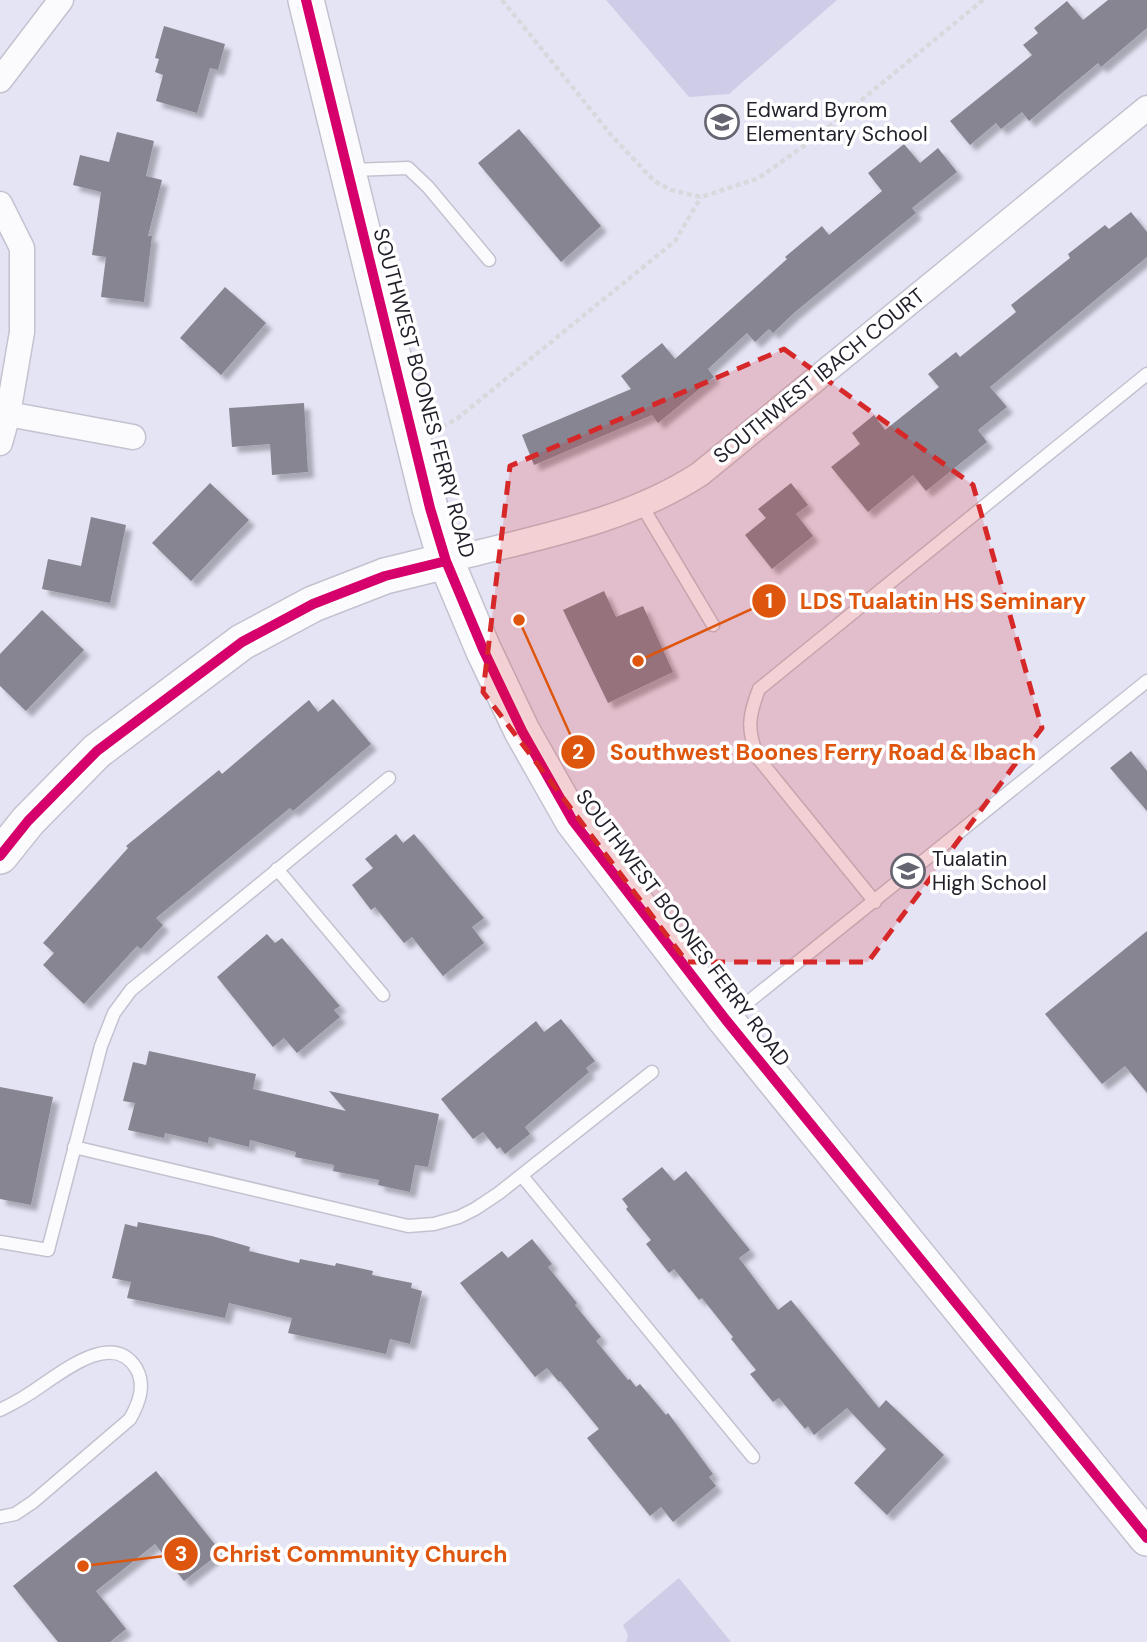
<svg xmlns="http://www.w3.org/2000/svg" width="1147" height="1642" font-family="'DM Sans',sans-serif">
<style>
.green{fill:#cecce6}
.building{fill:#868591;filter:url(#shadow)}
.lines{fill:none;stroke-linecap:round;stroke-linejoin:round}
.lane-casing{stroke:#c3c2cf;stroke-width:15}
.street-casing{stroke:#c3c2cf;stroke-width:27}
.secondary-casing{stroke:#c3c2cf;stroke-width:38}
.path{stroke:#d8d8dd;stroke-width:4.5;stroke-dasharray:5 3.5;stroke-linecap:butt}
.lane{stroke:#fbfbfe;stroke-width:12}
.street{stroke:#fbfbfe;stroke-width:24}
.secondary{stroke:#fbfbfe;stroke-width:35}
.cycleway-casing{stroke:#fff;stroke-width:15}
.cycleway{stroke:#d6006c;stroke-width:10}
.marked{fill:#d62828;fill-opacity:0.2;stroke:#d62828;stroke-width:5;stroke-dasharray:14 9;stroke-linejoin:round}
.labels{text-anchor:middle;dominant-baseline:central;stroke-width:7;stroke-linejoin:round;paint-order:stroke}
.poi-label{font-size:21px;fill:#201f2a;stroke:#fff;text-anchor:start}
.street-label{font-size:21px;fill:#201f2a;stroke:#fff}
.leader{fill:none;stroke:#de560e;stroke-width:2.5}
.callout-dot{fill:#de560e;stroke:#fff;stroke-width:2.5}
.mark-label{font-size:21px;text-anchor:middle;font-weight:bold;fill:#fff}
.callout-label{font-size:23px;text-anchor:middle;font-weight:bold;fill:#de560e;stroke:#fff;stroke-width:7;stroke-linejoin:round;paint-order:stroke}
</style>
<defs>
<filter id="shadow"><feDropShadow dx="6" dy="6" stdDeviation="2" flood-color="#0004"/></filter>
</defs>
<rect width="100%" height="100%" fill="#e5e4f5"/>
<!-- green -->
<path class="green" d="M 606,0 L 837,0 L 729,94 L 689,97 Z
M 679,1578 L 731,1642 L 626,1642 L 628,1635 L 623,1625 Z"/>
<!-- building -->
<path class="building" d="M 1108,0 L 1147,0 L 1147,28 L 1101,67 L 1098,63 L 1029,121 L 1022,112 L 1001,129 L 996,123 L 970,145 L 950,121 L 1032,55 L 1023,45 L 1038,33 L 1034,28 L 1067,1 L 1083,20 Z
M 164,26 L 225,44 L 218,70 L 210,68 L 197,113 L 156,101 L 163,75 L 155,72 L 159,59 L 155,58 Z
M 519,129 L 601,226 L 561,262 L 478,163 Z
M 117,132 L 154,141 L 146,176 L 162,180 L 148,236 L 152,236 L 144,302 L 101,297 L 106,257 L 92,255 L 101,192 L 73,185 L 80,155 L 109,162 Z
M 904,144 L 920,163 L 938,148 L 957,172 L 912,208 L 916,213 L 795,312 L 773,333 L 769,329 L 755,342 L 747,333 L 708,369 L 714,377 L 658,423 L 652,415 L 534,465 L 522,435 L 631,389 L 621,376 L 662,343 L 675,359 L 787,259 L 785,257 L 822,226 L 829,235 L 882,191 L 868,173 Z
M 1131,212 L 1147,232 L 1147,257 L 990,387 L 1007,407 L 978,430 L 987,442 L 926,491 L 913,475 L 868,512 L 831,467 L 860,444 L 852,433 L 874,415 L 885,430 L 939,387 L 928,374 L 956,352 L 960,357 L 1016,312 L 1011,305 L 1070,258 L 1068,254 L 1105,225 L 1109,229 Z
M 225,287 L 266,323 L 221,375 L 180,338 Z
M 304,403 L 308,472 L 272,475 L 270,444 L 232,447 L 229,408 Z
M 210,483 L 249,520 L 191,581 L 152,543 Z
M 791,483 L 808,505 L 796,514 L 813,536 L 772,569 L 745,535 L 766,518 L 758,509 Z
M 91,517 L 126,525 L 110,603 L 42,589 L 48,559 L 81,566 Z
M 604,591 L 616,617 L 643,606 L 673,672 L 608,703 L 563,610 Z
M 42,610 L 84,650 L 26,711 L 0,686 L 0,654 Z
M 333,699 L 371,744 L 293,811 L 290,808 L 156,918 L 163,925 L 141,949 L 137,946 L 84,1004 L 43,965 L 54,953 L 43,943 L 128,848 L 126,846 L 219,770 L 222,774 L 309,700 L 318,712 Z
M 1131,751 L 1147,771 L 1147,811 L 1110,768 Z
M 396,834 L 403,843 L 414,834 L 484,918 L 472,927 L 484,943 L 443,976 L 412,937 L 404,943 L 375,907 L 371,910 L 352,885 L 373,868 L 365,859 Z
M 1147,931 L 1147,1093 L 1125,1066 L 1102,1084 L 1045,1014 Z
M 267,934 L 275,943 L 282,938 L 340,1006 L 334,1010 L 340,1017 L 297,1053 L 284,1038 L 273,1047 L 217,977 Z
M 561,1019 L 595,1061 L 586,1068 L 589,1072 L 525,1127 L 530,1134 L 505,1154 L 500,1147 L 497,1149 L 483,1132 L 473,1139 L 441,1099 L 536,1021 L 544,1032 Z
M 149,1051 L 256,1074 L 253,1089 L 346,1111 L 329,1091 L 439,1114 L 428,1167 L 415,1165 L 410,1192 L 378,1185 L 379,1180 L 333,1171 L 334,1165 L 295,1157 L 296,1152 L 250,1140 L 249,1147 L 209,1137 L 208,1143 L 165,1133 L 164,1138 L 128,1130 L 135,1103 L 123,1101 L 133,1062 L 146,1065 Z
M 0,1087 L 53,1097 L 31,1205 L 0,1199 Z
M 662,1167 L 674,1181 L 686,1171 L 750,1250 L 739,1258 L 778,1310 L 791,1300 L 879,1408 L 886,1400 L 944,1455 L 887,1515 L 854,1483 L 886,1449 L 847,1408 L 814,1435 L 808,1426 L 805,1429 L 779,1398 L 773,1402 L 750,1374 L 756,1370 L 731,1339 L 733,1337 L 702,1298 L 699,1300 L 674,1269 L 669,1273 L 646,1244 L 651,1240 L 626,1209 L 628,1207 L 622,1199 Z
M 138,1222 L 212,1236 L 250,1247 L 249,1251 L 299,1263 L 300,1259 L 335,1266 L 336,1263 L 373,1271 L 372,1275 L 412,1283 L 411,1288 L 422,1291 L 410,1344 L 390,1339 L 386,1354 L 288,1333 L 292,1318 L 229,1303 L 225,1318 L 127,1298 L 131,1282 L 112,1278 L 125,1224 L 137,1227 Z
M 532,1239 L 552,1264 L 548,1267 L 577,1303 L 575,1305 L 601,1337 L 596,1341 L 628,1380 L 630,1379 L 636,1387 L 640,1384 L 666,1415 L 668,1413 L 713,1474 L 709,1477 L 716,1486 L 673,1522 L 661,1507 L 650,1516 L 587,1438 L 599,1429 L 560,1381 L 559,1382 L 547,1368 L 535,1377 L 460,1283 L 502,1251 L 508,1258 Z
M 156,1471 L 221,1552 L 184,1581 L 155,1544 L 96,1591 L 126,1629 L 110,1642 L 58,1642 L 13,1586 Z"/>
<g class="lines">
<!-- lane casing -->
<g class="lane-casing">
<path id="lane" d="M 351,170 L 408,168 L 428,187 L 489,260
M 642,506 L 713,625
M 277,869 L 383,995
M 875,902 L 758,758 C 747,730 748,717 759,689 L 1147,374
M 727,1019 L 1147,681
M 74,1147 L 408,1226 L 434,1224 L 459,1217 L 475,1209 L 499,1193 L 652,1072
M 522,1176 L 753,1457
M 0,1242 L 48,1250 L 101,1046 L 114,1013 L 131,990 L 389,778
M 0,1410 C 8,1406 16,1402 24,1397 C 52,1381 110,1326 136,1368 C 146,1385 139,1403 130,1419 L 33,1502 L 15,1514 L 0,1517"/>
</g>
<!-- street casing -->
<g class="street-casing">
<path id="street" d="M 0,80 L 61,0
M 0,204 L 22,248 L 22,332 L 8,414 L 0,443
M 8,414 L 133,437
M 446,561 C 532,538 625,523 700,474 L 1147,108"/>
</g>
<!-- secondary casing -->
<g class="secondary-casing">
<path id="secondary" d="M 306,0 L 430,508 L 446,561 L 483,649 L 522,731 L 573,821 L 726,1020 L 1147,1538
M 0,856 L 28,821 L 97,751 L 242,642 L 313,604 L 385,576 L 446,561"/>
</g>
<!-- path -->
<path class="path" d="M 502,0 L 612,136 L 654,181 L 671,190 L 701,197 L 759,178 L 819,135 L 983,0
M 442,427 L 458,418 L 675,241 L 701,197"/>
<!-- lane -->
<use href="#lane" class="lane"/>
<!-- street -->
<use href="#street" class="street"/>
<!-- secondary -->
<use href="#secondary" class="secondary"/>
<!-- cycleway casing -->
<g class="cycleway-casing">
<path id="cycleway" d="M 306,0 L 430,508 L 446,561 L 483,649 L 522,731 L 573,821 L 726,1020 L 1147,1538
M 0,856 L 28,821 L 97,751 L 242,642 L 313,604 L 385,576 L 446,561"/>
</g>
<!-- cycleway -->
<use href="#cycleway" class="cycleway"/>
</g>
<!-- marked area -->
<path class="marked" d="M 784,349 L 973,485 L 1042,728 L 868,962 L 687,962 L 483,692 L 510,466 Z"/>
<!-- icons -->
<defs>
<g id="school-ring" transform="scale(1.75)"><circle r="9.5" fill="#fff" stroke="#656471" stroke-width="1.5"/><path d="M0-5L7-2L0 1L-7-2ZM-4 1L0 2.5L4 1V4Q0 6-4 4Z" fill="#656471"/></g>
</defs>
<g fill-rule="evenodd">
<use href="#school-ring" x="722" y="122"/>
<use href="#school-ring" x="908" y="871"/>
</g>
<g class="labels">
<!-- poi labels -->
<g class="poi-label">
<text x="746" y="110">Edward Byrom<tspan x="746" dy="24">Elementary School</tspan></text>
<text x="932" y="859">Tualatin<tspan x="932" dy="24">High School</tspan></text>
</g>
<!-- street labels -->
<g class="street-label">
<text transform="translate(819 376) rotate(-39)">SOUTHWEST IBACH COURT</text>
<text transform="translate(424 393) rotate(75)">SOUTHWEST BOONES FERRY ROAD</text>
<text transform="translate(683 928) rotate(53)">SOUTHWEST BOONES FERRY ROAD</text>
</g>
</g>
<!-- callouts -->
<path class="leader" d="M638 661L769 601M519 620L578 752M83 1566L181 1554"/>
<g class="callout-dot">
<circle cx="638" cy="661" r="7"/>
<circle cx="519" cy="620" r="7"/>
<circle cx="83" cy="1566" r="7"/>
<circle cx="769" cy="601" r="18"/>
<circle cx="578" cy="752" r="18"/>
<circle cx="181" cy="1554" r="18"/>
</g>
<g class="mark-label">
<text x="769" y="608">1</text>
<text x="578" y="759">2</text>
<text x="181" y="1561">3</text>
</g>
<g class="callout-label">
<text x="943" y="609">LDS Tualatin HS Seminary</text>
<text x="823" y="760">Southwest Boones Ferry Road &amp; Ibach</text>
<text x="360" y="1562">Christ Community Church</text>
</g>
</svg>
